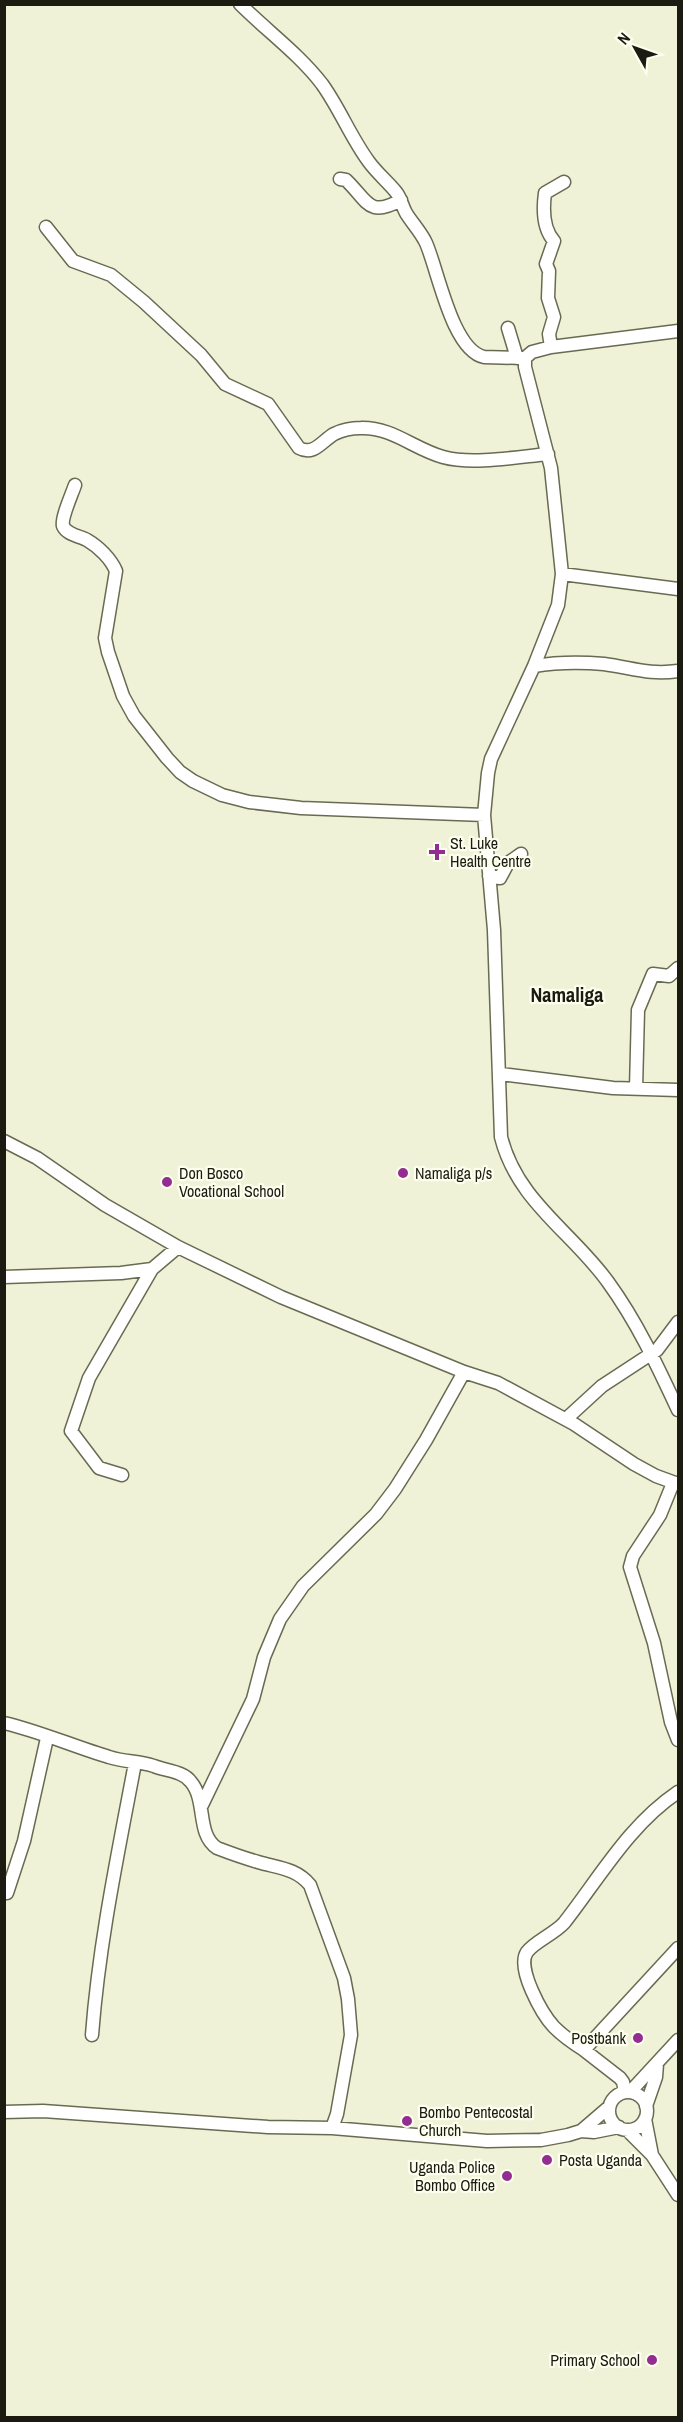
<svg xmlns="http://www.w3.org/2000/svg" width="683" height="2422" font-family="'Archivo Narrow',sans-serif">
<style>
.lines{fill:none;stroke-linecap:round;stroke-linejoin:round}
.minor-casing{stroke:#696a52;stroke-width:15}
.minor{stroke:#fff;stroke-width:12}
.poi-dot{fill:#942d91;stroke:#fdffee;stroke-width:2}
.labels{text-anchor:middle;dominant-baseline:central;stroke-width:4.5;stroke-linejoin:round;paint-order:stroke}
.poi-label{font-size:16px;fill:#1b1b11;stroke:#fdffee;text-anchor:start}
.quarter-label{font-size:20px;font-weight:bold;fill:#1b1b11;stroke:#fdffee}
</style>
<rect width="100%" height="100%" fill="#f0f2d7"/>
<g class="lines">
<!-- minor casing -->
<g class="minor-casing">
<path id="minor" d="M 240,4 C 267,31 299,54 322,84 C 340,109 351,138 369,162 C 377,173 388,182 396,192 C 401,198 402,206 406,213 C 412,223 421,232 426,243 C 438,270 452,350 484,357 L 525,358
M 340,179 L 346,180 C 368,201 368,218 401,200
M 46,227 L 73,261 L 111,275 L 144,302 L 201,355 L 225,384 L 268,404 L 299,448 C 314,456 322,441 334,434 C 342,430 353,428 361,428 C 392,427 414,449 443,457 C 472,465 517,457 548,454
M 508,328 L 517,358
M 678,331 L 551,347 L 532,352 L 525,358 L 525,367 L 551,468 L 562,574 L 558,605 L 534,666 L 491,759 L 488,773 L 484,815 L 494,930 L 501,1137 C 517,1201 572,1232 608,1282 C 637,1322 657,1365 678,1410
M 551,347 L 549,334 L 554,317 L 548,298 L 549,271 L 546,264 L 554,241 C 543,229 543,208 545,193 L 564,182
M 75,485 C 72,494 61,518 63,526 C 67,535 80,536 87,540 C 99,547 111,559 116,571 L 105,638 L 108,652 L 123,696 L 134,716 L 167,758 L 180,772 L 193,781 L 222,795 L 249,802 L 301,808 L 484,815
M 562,574 L 678,589
M 534,666 C 558,662 581,662 604,664 C 633,668 649,675 678,671
M 489,876 L 500,878 L 508,863 L 521,854
M 501,1074 L 613,1088 L 678,1090
M 636,1089 L 638,1010 L 653,974 L 669,976 L 678,968
M 4,1141 L 37,1158 L 105,1205 L 178,1247 L 281,1297 L 464,1372 L 498,1383 L 574,1424 L 634,1464 L 656,1476 L 678,1484
M 4,1277 L 121,1273 L 152,1269 L 178,1247
M 566,1419 L 602,1386 L 657,1350 L 678,1322
M 122,1475 L 99,1468 L 71,1431 L 89,1378 L 152,1269
M 673,1483 L 660,1515 L 633,1556 L 630,1567 L 654,1643 L 671,1722 L 678,1740
M 4,1723 C 39,1731 75,1747 109,1757 C 124,1762 139,1761 154,1766 C 166,1771 183,1771 191,1782 C 207,1801 196,1834 217,1848 C 230,1853 244,1858 258,1862 C 278,1868 296,1868 310,1885 L 344,1978 L 348,1999 L 351,2035 L 337,2114 L 332,2128
M 678,1792 C 629,1825 600,1877 564,1923 C 554,1934 534,1942 527,1952 C 516,1968 542,2014 554,2027 C 563,2036 573,2043 584,2050 L 678,1948
M 202,1805 L 253,1699 L 264,1657 L 280,1619 L 303,1586 L 376,1514 L 395,1489 L 426,1440 L 464,1372
M 7,1893 L 24,1841 L 47,1738
M 92,2035 C 99,1943 118,1853 135,1763
M 584,2050 L 620,2078 L 623,2082 L 625,2092
M 630,2092 L 678,2040
M609 2111a19 19 0 1 1 38 0a19 19 0 1 1-38 0Z
M 646,2106 L 656,2077 L 657,2064
M 4,2112 L 43,2111 L 268,2127 L 332,2128 L 487,2141 L 541,2140 L 568,2135 L 581,2131 L 609,2107
M 645,2119 L 652,2155
M 627,2130 L 652,2155 L 678,2195
M 581,2131 L 594,2132 L 619,2127"/>
</g>
<!-- minor -->
<use href="#minor" class="minor"/>
</g>
<!-- markers -->
<g class="poi-dot">
<path d="M434 843h6v6h6v6h-6v6h-6v-6h-6v-6h6z"/>
<circle cx="403" cy="1173" r="6"/>
<circle cx="167" cy="1182" r="6"/>
<circle cx="638" cy="2038" r="6"/>
<circle cx="407" cy="2121" r="6"/>
<circle cx="547" cy="2160" r="6"/>
<circle cx="507" cy="2176" r="6"/>
<circle cx="652" cy="2360" r="6"/>
</g>
<g class="labels">
<!-- poi labels -->
<g class="poi-label">
<text x="450" y="843">St. Luke<tspan x="450" dy="18">Health Centre</tspan></text>
<text x="179" y="1173">Don Bosco<tspan x="179" dy="18">Vocational School</tspan></text>
<text x="415" y="1173">Namaliga p/s</text>
<text x="626" y="2038" text-anchor="end">Postbank</text>
<text x="419" y="2112">Bombo Pentecostal<tspan x="419" dy="18">Church</tspan></text>
<text x="559" y="2160">Posta Uganda</text>
<text x="495" y="2167" text-anchor="end">Uganda Police<tspan x="495" dy="18">Bombo Office</tspan></text>
<text x="640" y="2360" text-anchor="end">Primary School</text>
</g>
<!-- quarter labels -->
<g class="quarter-label">
<text x="567" y="994">Namaliga</text>
</g>
</g>
<!-- border -->
<rect width="683" height="2422" fill="none" stroke="#1b1b11" stroke-width="12"/>
<!-- north arrow -->
<g transform="translate(635 48) rotate(310)" stroke="#fdffee" stroke-width="4.5" paint-order="stroke">
<path d="M0-4.5L10 22L0 15L-10 22Z" fill="#1b1b11"/>
<text y="-9" font-size="16" font-weight="bold" text-anchor="middle" fill="#1b1b11">N</text>
</g>
</svg>
